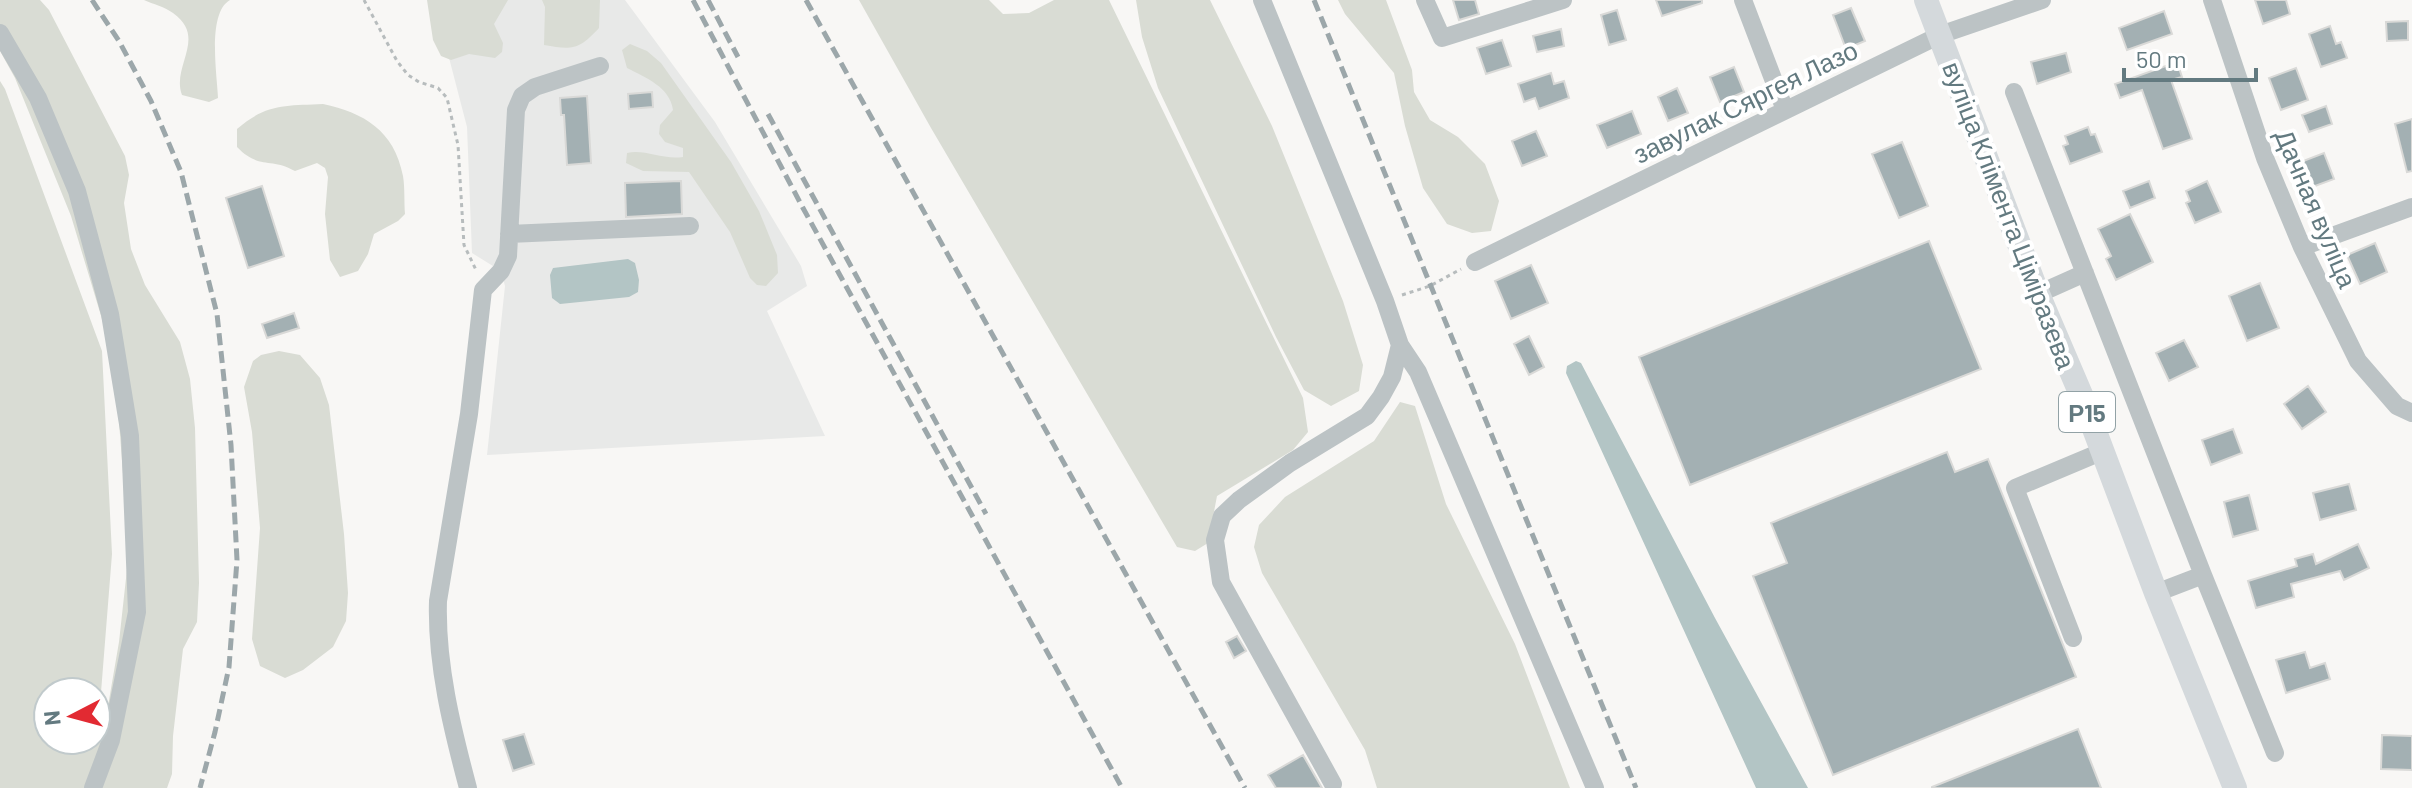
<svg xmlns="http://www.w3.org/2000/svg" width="2412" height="788" font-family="Barlow,sans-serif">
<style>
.built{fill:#e8e9e8}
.green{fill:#d9dcd4;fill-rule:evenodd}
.water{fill:#b3c5c5}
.building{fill:#a3b0b3;stroke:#d9d9d7;stroke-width:2}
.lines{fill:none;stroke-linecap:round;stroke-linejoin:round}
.path{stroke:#b7bcbd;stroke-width:3;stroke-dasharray:4 4;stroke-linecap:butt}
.minor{stroke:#bcc3c5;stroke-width:18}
.major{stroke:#d4d9dc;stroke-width:24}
.rail{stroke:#9ca7aa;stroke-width:5;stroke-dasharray:12 6;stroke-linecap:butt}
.labels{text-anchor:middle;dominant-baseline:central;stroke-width:8;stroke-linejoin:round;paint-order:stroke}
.shield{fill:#fff;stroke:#92a2a6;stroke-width:2}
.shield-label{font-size:24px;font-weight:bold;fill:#637a80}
.street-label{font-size:26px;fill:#637a80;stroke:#fff}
</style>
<rect width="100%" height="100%" fill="#f8f7f5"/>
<!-- built -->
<path class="built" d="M 434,0 L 625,0 L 715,122 L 801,266 L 807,286 L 767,311 L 825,436 L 487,455 L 505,286 L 501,271 L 472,253 L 467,127 Z"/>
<!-- green -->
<path class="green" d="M 0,0 L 40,0 L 49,10 L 125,156 L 129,175 L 124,203 L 131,249 L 145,285 L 180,342 L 190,379 L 195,428 L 199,583 L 197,622 L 183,649 L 173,736 L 172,774 L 167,788 L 0,788 L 0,81 L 5,89 L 102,351 L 112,554 L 98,730 L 108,706 L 119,642 L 129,551 L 119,422 L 108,339 L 71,216 L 15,78 L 0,51 ZM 48,692 L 96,692 L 96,740 L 48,740 Z
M 144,0 L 230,0 C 207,13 217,74 218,98 L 209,102 L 182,95 C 171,66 208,38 173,13 C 165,7 153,4 144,0 Z
M 427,0 L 508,0 L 494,24 L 503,43 L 502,52 L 495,58 L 469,54 L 451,60 L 441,56 L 433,40 Z
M 542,0 L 600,0 L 599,28 C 579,50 572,50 544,45 L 545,7 Z
M 859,0 L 989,0 L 1003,14 L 1029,13 L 1054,0 L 1109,0 L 1303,398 L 1308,432 L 1293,450 L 1217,496 L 1208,543 L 1195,551 L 1177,547 L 931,128 Z
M 1136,0 L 1210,0 L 1272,126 L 1343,301 L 1363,365 L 1359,391 L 1331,406 L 1304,390 L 1276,337 L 1158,88 L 1142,37 Z
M 1338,0 L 1386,0 L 1412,70 L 1414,92 L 1430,120 L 1458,137 L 1485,164 L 1499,201 L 1491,231 L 1472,233 L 1447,224 L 1423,188 L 1405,126 L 1394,73 L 1345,14 Z
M 630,44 L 647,51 L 661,63 L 731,162 L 759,211 L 777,255 L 778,273 L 766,286 L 757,285 L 750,278 L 730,232 L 689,172 L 643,171 L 626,163 L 627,153 C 645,149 662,160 683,157 L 683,148 L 665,142 L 659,134 L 660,125 L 673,110 C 670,87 646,78 627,68 L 622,50 Z
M 323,104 C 364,113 394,130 403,176 C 405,188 404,202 405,214 L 398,221 L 374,234 L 368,254 L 358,271 L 340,277 L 330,260 L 325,214 L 328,177 L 325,168 L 317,163 L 295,171 C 271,157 259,170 237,147 L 237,129 C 267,103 286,106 323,104 Z
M 279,351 L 300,355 L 320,378 L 329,405 L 344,534 L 348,593 L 346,621 L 333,647 L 303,670 L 285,678 L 260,666 L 252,639 L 260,528 L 252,432 L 244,387 L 253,361 L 261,355 Z
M 1400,402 L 1415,406 L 1446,504 L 1515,644 L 1570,788 L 1377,788 L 1365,750 L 1262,573 L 1254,547 L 1259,525 L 1285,497 L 1374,441 Z"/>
<!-- water -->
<path class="water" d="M 628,259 L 635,263 L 639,280 L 638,292 L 629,297 L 560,304 L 552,298 L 550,275 L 553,268 Z
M 1576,361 L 1581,363 L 1715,618 L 1808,788 L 1756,788 L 1566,373 L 1567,366 Z"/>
<!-- building -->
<path class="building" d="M 1453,0 L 1475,0 L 1479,14 L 1459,20 Z
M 1656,0 L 1702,0 L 1702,3 L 1662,16 Z
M 2255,0 L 2286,0 L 2290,14 L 2263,24 Z
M 1851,8 L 1865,41 L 1846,49 L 1833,15 Z
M 1617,10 L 1626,40 L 1609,45 L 1601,15 Z
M 2164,11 L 2172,34 L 2127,50 L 2119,28 Z
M 2408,21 L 2408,40 L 2387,41 L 2386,22 Z
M 2330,26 L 2336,44 L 2341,42 L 2347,58 L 2321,67 L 2309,34 Z
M 1561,29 L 1564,46 L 1537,52 L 1533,36 Z
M 1502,40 L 1511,66 L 1486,74 L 1477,48 Z
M 2066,53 L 2071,72 L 2037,84 L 2031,62 Z
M 2177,62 L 2182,77 L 2171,80 L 2192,139 L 2163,149 L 2142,90 L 2120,98 L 2115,84 Z
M 1734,67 L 1744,92 L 1720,102 L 1710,77 Z
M 2296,68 L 2308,100 L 2281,110 L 2269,78 Z
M 1551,73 L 1554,84 L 1564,81 L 1569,98 L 1539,109 L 1535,98 L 1524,102 L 1518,84 Z
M 1677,88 L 1688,113 L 1668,121 L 1658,97 Z
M 652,92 L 653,107 L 629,109 L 628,94 Z
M 587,96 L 591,163 L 567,165 L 564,115 L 561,115 L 560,98 Z
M 2326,106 L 2332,124 L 2309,132 L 2302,115 Z
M 1632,111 L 1641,134 L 1607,148 L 1597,125 Z
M 2412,119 L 2412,171 L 2407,172 L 2395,124 Z
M 2088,127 L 2091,135 L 2095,134 L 2102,152 L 2070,164 L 2063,146 L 2068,144 L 2065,136 Z
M 1536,131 L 1547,156 L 1522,166 L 1512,141 Z
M 1902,142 L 1928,206 L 1899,218 L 1872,154 Z
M 2324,153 L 2334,179 L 2307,189 L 2298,163 Z
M 681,181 L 682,214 L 626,217 L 625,183 Z
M 2149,181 L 2155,198 L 2130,208 L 2123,191 Z
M 2207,181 L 2221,212 L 2195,223 L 2186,203 L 2190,201 L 2186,191 Z
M 262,186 L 284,256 L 248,268 L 226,198 Z
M 2130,214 L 2153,262 L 2116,280 L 2106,259 L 2111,256 L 2098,229 Z
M 1929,241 L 1981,369 L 1690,485 L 1639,357 Z
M 2375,243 L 2387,272 L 2360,284 L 2347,255 Z
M 1531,265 L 1548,303 L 1511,319 L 1495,281 Z
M 2260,283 L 2279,328 L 2247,341 L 2229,296 Z
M 294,313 L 299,328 L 267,338 L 262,324 Z
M 1529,336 L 1544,367 L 1529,375 L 1514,344 Z
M 2184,340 L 2198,367 L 2169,381 L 2156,353 Z
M 2308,386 L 2326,412 L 2302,429 L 2284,404 Z
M 2233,429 L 2242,453 L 2211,465 L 2202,440 Z
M 1947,452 L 1955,472 L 1988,459 L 2076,677 L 1833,775 L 1753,576 L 1787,563 L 1771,523 Z
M 2349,484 L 2356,510 L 2320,520 L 2313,493 Z
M 2249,495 L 2258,530 L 2233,537 L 2224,502 Z
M 2358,544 L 2369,568 L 2344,580 L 2340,571 L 2291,584 L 2294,597 L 2256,608 L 2248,581 L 2297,566 L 2295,559 L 2313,554 L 2316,564 Z
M 1237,636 L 1246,651 L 1234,658 L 1226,642 Z
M 2305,652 L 2310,668 L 2325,663 L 2330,679 L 2286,693 L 2276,660 Z
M 2078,729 L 2101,788 L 1932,788 L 1932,787 Z
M 524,734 L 534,764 L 513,771 L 503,740 Z
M 2382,735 L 2412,736 L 2412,770 L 2381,769 Z
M 1303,755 L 1322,788 L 1276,788 L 1268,775 Z"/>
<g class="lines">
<!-- path -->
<path class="path" d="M 364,0 L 397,61 L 408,75 L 419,82 L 438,88 L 447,98 L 458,145 L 464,245 L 477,272
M 1402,295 L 1430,286 L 1461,269"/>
<!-- minor -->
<path class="minor" d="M 1262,0 L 1385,301 L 1400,345 L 1392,377 L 1381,397 L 1367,416 L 1290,463 L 1239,500 L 1222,516 L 1215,540 L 1221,582 L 1333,784
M 1425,0 L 1442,38 L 1563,0
M 1743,0 L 1785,110
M 2212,0 L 2265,158 L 2302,247 L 2358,361 L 2397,406 L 2412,413
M 0,33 L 38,98 L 77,191 L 110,314 L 130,436 L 137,612 L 111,740 L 93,788
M 2014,92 L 2203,575 L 2275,753
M 509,234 L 690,226
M 2302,247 L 2412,207
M 1475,262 L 1940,35 L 2042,0
M 2038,294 L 2085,273
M 1400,345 L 1418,372 L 1595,788
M 2156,593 L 2203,575
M 2073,638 L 2015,488 L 2101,452
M 468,788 C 452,728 436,664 438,601 L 469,414 L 483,290 L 501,271 L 508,256 L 516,110 L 522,96 L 535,87 L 600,66"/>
<!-- major -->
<path class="major" d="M 1926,0 L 2038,294 L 2082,397 L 2156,593 L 2235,788"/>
<!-- rail -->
<path class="rail" d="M 92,0 L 119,41 L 151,101 L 181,172 L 217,314 L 231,445 L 237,560 L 229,667 L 215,732 L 200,788
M 693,0 L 803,208 L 1122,788
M 708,0 L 738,57
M 806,0 L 1245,788
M 1314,0 L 1636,788
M 768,114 L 986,514"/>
</g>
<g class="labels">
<!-- shield labels -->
<rect class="shield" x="2059" y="392" width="56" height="40" rx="6"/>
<g class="shield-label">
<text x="2087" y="412">Р15</text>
</g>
<!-- street labels -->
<g class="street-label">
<text transform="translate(1745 101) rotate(-26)">завулак Сяргея Лазо</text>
<text transform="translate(2317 208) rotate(67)">Дачная вуліца</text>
<text transform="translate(2010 215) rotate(69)">вуліца Клімента Ціміразева</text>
</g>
</g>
<!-- north arrow -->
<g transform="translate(72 716) rotate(264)"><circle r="38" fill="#ffffff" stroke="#c1cacc" stroke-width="2"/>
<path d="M0-6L14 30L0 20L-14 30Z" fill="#e22a32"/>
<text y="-12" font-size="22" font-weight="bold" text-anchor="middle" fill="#637a80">N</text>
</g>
<!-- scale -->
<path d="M2124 68v12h132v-12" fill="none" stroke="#637a80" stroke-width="4"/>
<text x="2136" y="68" font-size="24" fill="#637a80" stroke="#ffffff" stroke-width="6" paint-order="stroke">50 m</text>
</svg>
